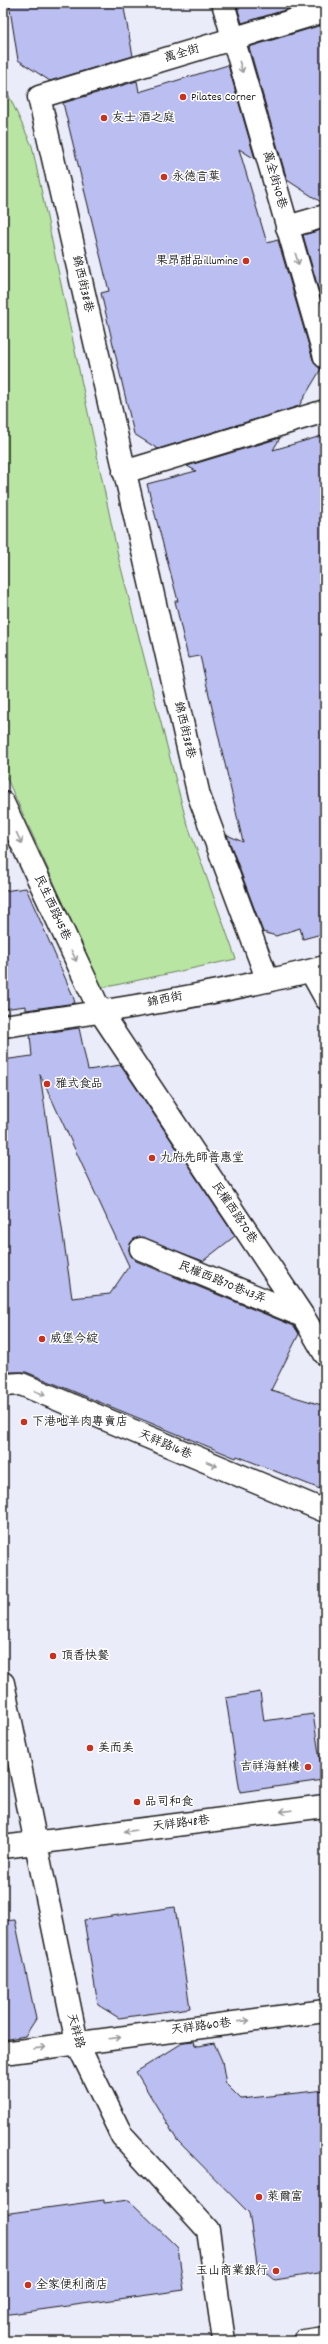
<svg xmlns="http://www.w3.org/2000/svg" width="328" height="2344" font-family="Dekko,'LXGW WenKai TC',sans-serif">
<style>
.green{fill:#b8e5a2;stroke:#6a805f}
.building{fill:#bbbef0;stroke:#1c1c1c;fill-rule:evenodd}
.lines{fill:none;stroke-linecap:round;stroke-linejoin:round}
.lane-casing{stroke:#1c1c1c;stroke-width:22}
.street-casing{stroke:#1c1c1c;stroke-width:25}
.primary-casing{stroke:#1c1c1c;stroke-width:25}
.lane{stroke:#fff;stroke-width:19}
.street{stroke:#fff;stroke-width:22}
.primary{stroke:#fff;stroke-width:22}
.oneway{stroke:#999}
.poi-dot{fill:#c8321e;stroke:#fff;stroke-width:1.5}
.labels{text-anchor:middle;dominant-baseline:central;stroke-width:3;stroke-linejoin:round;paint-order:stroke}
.street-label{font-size:12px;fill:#1c1c1c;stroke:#fff}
.poi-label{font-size:12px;fill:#1c1c1c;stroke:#fff;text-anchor:start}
</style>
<rect width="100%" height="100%" fill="#ebecfa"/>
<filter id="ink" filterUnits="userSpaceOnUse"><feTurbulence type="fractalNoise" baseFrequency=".025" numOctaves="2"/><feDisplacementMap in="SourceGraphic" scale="8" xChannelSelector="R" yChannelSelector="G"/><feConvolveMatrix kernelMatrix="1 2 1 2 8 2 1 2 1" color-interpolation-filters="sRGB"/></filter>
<g filter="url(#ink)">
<!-- green -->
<path class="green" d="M 3,75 L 5,87 L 32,146 L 119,560 L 186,820 L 236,959 L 102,988 L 3,770 Z"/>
<!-- building -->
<path class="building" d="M 9,3 L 123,3 L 133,56 L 50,81 L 18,60 Z
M 236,3 L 308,3 L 242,23 Z
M 325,24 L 325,204 L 324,204 L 287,180 L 249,47 Z
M 228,65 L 255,159 L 239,149 L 267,243 L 278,240 L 313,360 L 321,369 L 299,406 L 158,449 L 134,434 L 101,293 L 109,291 L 63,103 L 137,81 L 139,92 Z
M 325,229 L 325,312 L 303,235 Z
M 325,435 L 325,933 L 303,939 L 300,928 L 276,936 L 263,932 L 227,835 L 243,842 L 200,656 L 188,658 L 175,601 L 178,601 L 147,484 L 196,471 L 187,466 L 280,438 L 273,450 Z
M 26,888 L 73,996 L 75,1003 L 26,1010 L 26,1006 L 3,1009 L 3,891 Z
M 79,1028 L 88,1070 L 121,1065 L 235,1236 L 203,1261 L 140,1237 L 134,1239 L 130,1244 L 129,1250 L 131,1256 L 136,1261 L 294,1326 L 299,1334 L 271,1390 L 325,1406 L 325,1491 L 237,1456 L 236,1458 L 26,1372 L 3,1372 L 3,1060 L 32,1056 L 30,1035 ZM 40,1074 L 129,1266 L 110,1294 L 72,1298 Z
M 260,1692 L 264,1721 L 313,1714 L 323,1780 L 240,1792 L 226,1698 Z
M 175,1907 L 190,2008 L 119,2018 L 98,2005 L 84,1920 Z
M 15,1920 L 36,2019 L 25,2036 L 3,2040 L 3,1921 Z
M 194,2041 L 195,2045 L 199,2046 L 214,2043 L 222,2061 L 226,2084 L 241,2099 L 325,2090 L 325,2272 L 275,2280 L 257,2264 L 249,2213 L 177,2140 L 136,2072 L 184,2042 Z
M 104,2200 L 104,2203 L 129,2200 L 178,2248 L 184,2290 L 3,2315 L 3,2214 Z"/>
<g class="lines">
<!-- lane casing -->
<g class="lane-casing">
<path id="lane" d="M 309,971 L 325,1000"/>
</g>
<!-- street casing -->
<g class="street-casing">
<path id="street" d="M 223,3 L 325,357
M 287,227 L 325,216
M 124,472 L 325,411
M 3,803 L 101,1013 L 303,1316 L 325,1354
M 268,981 L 199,796 L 39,97 L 325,11
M 3,1026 C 111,1011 219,994 325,967
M 141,1249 L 303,1316
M 3,1385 L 21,1384 L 325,1511
M 3,1683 L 77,2043 L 122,2136 L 208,2230 L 224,2341
M 3,1847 L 325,1806
M 3,2053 L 325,2011"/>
</g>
<!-- primary casing -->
<g class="primary-casing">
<path id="primary" d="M 304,2341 L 325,2338"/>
</g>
<!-- lane -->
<use href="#lane" class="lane"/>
<!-- street -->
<use href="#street" class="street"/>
<!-- primary -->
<use href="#primary" class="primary"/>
</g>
<!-- one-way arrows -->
<defs><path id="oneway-shaft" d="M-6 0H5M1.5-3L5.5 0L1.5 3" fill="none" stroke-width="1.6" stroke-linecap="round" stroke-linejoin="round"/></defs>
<g class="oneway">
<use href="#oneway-shaft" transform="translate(241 67) rotate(74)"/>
<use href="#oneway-shaft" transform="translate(297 259) rotate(74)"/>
<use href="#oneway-shaft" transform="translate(19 838) rotate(65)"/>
<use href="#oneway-shaft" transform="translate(74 956) rotate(65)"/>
<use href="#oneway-shaft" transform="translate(40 1393) rotate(23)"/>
<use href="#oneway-shaft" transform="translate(212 1464) rotate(23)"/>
<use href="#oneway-shaft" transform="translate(286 1811) rotate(173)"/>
<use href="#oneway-shaft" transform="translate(130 1831) rotate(173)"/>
<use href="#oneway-shaft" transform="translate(244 2021) rotate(-7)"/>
<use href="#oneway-shaft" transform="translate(115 2038) rotate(-7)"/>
<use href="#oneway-shaft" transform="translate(40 2048) rotate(-8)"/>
</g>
</g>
<!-- markers -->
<g class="poi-dot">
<circle cx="183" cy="97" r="4"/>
<circle cx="104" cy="118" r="4"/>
<circle cx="164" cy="177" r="4"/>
<circle cx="246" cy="261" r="4"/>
<circle cx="47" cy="1084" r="4"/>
<circle cx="152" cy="1158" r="4"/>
<circle cx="42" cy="1339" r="4"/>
<circle cx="24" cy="1422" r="4"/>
<circle cx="53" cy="1656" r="4"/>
<circle cx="90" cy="1748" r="4"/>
<circle cx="308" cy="1767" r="4"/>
<circle cx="137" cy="1802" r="4"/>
<circle cx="259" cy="2197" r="4"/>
<circle cx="276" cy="2271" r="4"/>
<circle cx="28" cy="2285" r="4"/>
</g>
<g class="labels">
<!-- street labels -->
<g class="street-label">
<text transform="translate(182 54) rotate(-17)">萬全街</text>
<text transform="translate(274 180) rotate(74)">萬全街40巷</text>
<text transform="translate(82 284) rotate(77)">錦西街38巷</text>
<text transform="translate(184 730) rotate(77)">錦西街38巷</text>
<text transform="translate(52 908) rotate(65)">民生西路45巷</text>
<text transform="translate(165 1000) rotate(-11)">錦西街</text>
<text transform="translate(234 1213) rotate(56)">民權西路70巷</text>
<text transform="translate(222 1283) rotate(22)">民權西路70巷43弄</text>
<text transform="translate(165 1445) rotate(23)">天祥路16巷</text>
<text transform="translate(181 1824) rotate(-7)">天祥路48巷</text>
<text transform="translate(201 2027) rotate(-7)">天祥路60巷</text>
<text transform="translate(75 2031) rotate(74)">天祥路</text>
</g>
<!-- poi labels -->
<g class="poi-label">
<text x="191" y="97">Pilates Corner</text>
<text x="112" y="118">友士 酒之庭</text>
<text x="172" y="177">永德言葉</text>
<text x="238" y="261" text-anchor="end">果昂甜品illumine</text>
<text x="55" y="1084">雅式食品</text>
<text x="160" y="1158">九府先師普惠堂</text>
<text x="50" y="1339">威堡今綻</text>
<text x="32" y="1422">下港吔羊肉專賣店</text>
<text x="61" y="1656">頂香快餐</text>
<text x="98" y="1748">美而美</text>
<text x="300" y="1767" text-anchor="end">吉祥海鮮樓</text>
<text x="145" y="1802">品司和食</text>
<text x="267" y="2197">萊爾富</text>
<text x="268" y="2271" text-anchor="end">玉山商業銀行</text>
<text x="36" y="2285">全家便利商店</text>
</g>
</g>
<!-- margin -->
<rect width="328" height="2344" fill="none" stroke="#fff" stroke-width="16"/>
<rect x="8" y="8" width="312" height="2328" fill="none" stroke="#1c1c1c" stroke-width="1.5" filter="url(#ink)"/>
</svg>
